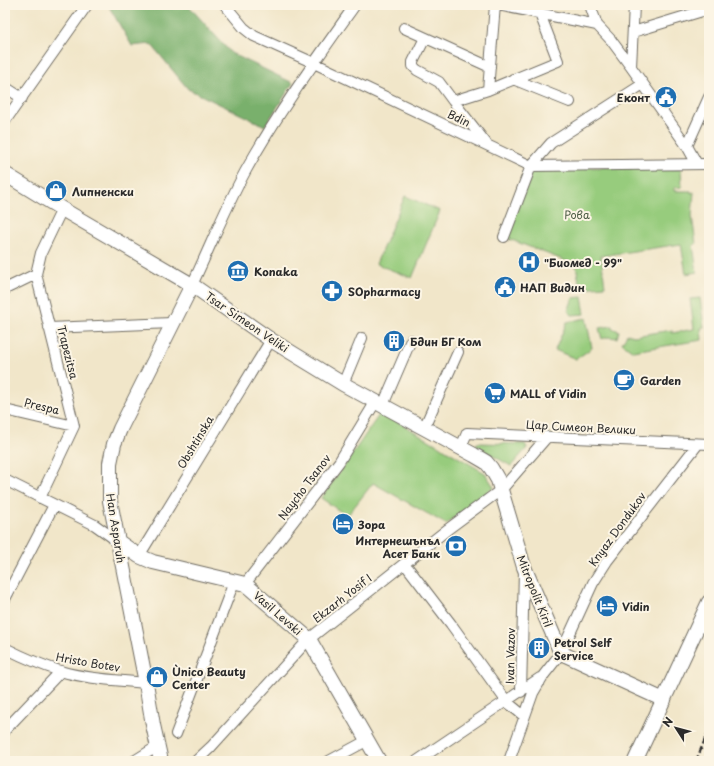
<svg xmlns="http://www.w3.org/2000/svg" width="714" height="766" font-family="'Playpen Sans',sans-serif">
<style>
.green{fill:#97cc7d;stroke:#617c54}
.forest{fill:#79b06c;stroke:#526e4c}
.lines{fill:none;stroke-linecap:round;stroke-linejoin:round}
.street-casing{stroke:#706c62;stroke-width:12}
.secondary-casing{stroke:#706c62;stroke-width:16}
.street{stroke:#fff;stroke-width:10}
.secondary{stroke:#fff;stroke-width:14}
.rail{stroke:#2b2b2b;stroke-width:2.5;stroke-dasharray:6 3;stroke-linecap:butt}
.labels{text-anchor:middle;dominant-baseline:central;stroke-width:4;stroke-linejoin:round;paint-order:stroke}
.poi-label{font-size:11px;font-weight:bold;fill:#2b2b2b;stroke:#fcf5e5;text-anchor:start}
.street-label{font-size:11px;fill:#2b2b2b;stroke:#fcf5e5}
.park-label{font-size:11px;fill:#4b5b44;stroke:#fcf5e5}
</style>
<rect width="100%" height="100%" fill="#fcf5e5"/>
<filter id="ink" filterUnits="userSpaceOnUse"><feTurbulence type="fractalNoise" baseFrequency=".025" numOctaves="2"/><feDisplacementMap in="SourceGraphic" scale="8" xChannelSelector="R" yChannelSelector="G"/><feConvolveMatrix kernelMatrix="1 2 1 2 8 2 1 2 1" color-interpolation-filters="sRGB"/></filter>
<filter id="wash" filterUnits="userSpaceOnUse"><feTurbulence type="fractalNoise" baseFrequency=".012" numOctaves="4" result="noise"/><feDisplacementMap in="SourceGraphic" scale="16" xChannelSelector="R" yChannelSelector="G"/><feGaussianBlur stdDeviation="0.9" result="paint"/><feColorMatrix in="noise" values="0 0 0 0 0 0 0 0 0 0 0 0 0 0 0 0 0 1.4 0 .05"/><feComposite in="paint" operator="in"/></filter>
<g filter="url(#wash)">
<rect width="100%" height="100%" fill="#f1e6c9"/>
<!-- green -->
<path class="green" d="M 531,166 L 681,169 L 682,187 L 674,188 L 674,191 L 691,191 L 691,193 L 694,192 L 692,216 L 696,244 L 693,245 L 697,272 L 686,274 L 681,244 L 601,256 L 605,286 L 580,288 L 576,265 L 504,237 Z
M 405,196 L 440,211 L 412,278 L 376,264 Z
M 582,297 L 585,314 L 572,315 L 568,311 L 573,298 Z
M 700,298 L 704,327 L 701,328 L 702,340 L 633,351 L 622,343 L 627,334 L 634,336 L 672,330 L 672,333 L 694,329 L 690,299 Z
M 586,318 L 592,348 L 576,359 L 555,350 L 567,322 Z
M 612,326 L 612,328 L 619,331 L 617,338 L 608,337 L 602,339 L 599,328 Z
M 381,412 L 485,473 L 494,487 L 446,524 L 373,483 L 347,516 L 321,498 L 344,466 Z
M 477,443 L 525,444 L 527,448 L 511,466 L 476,446 Z"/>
<!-- forest -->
<path class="forest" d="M 108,5 L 188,5 L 231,53 L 293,83 L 265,126 L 188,89 L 151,44 L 132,46 Z"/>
</g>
<g filter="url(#ink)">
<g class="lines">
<!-- street casing -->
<g class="street-casing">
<path id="street" d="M 225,5 L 244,28 L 254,36 L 314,63 L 531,166 L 709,164
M 498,5 L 597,25
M 590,5 L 597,25 L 611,40 L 631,67 L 687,146 L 697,164
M 404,28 L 490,67
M 633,32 L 709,9
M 425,38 L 413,62 L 413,66 L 417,70 L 439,82 L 453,101
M 631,67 L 634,5
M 513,79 L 570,102
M 5,87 L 22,98
M 488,90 L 495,5
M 5,121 L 87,5
M 486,143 L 453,101 L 488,90 L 558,61 L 540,14
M 687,146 L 709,97
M 504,237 L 531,166 L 551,143 L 643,84
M 192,285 C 210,247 225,209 245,172 C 277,114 316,60 355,5
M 5,289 L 36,274
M 49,328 L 172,323
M 343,384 L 362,338
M 383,405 L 411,340
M 5,410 L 74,426
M 424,428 L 458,352
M 461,447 L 467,433 L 709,444
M 5,480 L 95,525 L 116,540
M 40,498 L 74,426 L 36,274 L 41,253 L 62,209
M 139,556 L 271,340
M 405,564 L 451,624 L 507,702 L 524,716
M 245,584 L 339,462 L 376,401
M 5,599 L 54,505
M 5,648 C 23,657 41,665 60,671 C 87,679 117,680 146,683
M 521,692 L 524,570
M 5,730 L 61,671
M 176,734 L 234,582
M 134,761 L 158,746
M 196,761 L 211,747 L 309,639 L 448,529 L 502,489 L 547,437
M 329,761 L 368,740
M 417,761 L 540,678
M 509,761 L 533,693 L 543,676 L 561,653 L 593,583 L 607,561 L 698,444"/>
</g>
<!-- secondary casing -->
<g class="secondary-casing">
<path id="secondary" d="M 5,174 L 62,209 L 192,285 L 271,340 L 343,384 L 474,455 L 486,462 L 491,468 L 498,480 L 524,567 L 561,653 L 664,700
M 116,540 L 139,556 L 153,562 L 245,584 L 309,639 L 379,761
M 161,761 L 153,725 L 146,683 L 110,501 L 110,463 L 114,444 L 120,429 L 192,285
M 635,761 L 709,602"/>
</g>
<!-- street -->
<use href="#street" class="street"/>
<!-- secondary -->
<use href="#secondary" class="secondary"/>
<!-- rail -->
<path class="rail" d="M 696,761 L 709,730
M 708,761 L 709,759"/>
</g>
</g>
<!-- icons -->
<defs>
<g id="civic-disc" transform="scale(1.15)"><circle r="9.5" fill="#1f6fb2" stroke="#fcf5e5"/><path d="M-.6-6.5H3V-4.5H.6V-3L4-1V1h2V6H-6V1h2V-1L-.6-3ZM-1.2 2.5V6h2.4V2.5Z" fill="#fff"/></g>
<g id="shop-disc" transform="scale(1.15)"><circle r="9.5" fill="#1f6fb2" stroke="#fcf5e5"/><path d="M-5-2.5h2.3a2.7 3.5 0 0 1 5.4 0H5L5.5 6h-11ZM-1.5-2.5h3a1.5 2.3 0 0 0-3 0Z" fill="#fff"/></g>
<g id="hospital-disc" transform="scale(1.15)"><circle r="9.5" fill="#1f6fb2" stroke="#fcf5e5"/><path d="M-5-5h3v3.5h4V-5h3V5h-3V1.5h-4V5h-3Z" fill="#fff"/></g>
<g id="museum-disc" transform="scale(1.15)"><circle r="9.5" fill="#1f6fb2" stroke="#fcf5e5"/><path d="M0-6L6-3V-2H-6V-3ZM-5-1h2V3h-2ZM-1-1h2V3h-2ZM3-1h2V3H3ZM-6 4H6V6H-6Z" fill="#fff"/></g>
<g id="pharmacy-disc" transform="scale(1.15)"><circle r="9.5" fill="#1f6fb2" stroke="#fcf5e5"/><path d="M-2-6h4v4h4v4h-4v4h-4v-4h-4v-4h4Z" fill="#fff"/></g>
<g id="building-disc" transform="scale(1.15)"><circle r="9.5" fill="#1f6fb2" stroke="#fcf5e5"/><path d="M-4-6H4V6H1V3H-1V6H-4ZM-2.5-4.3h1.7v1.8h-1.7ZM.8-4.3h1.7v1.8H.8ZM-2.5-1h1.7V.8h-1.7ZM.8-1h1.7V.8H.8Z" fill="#fff"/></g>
<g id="cafe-disc" transform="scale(1.15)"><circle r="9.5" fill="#1f6fb2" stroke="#fcf5e5"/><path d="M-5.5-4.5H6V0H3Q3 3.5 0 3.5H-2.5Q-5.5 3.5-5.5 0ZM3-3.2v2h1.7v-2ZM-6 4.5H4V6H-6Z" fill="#fff"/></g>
<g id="supermarket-disc" transform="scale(1.15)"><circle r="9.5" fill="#1f6fb2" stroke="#fcf5e5"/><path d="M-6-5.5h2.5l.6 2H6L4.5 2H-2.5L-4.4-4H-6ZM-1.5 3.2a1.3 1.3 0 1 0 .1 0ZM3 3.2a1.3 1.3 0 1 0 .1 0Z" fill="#fff"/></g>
<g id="hotel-disc" transform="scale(1.15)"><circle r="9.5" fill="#1f6fb2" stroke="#fcf5e5"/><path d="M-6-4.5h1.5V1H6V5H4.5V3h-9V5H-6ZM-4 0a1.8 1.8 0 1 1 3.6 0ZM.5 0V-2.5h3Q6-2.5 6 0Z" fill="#fff"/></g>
<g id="bank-disc" transform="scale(1.15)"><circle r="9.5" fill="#1f6fb2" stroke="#fcf5e5"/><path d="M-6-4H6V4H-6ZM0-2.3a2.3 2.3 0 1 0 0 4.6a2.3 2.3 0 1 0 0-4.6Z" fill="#fff"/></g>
</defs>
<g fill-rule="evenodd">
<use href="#civic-disc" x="666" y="97"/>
<use href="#shop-disc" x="56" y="191"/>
<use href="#hospital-disc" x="529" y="262"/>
<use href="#museum-disc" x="238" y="271"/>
<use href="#civic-disc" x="505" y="287"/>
<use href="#pharmacy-disc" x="332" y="291"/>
<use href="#building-disc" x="394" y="341"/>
<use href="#cafe-disc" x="624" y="380"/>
<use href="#supermarket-disc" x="495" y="393"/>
<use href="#hotel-disc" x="343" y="524"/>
<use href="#bank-disc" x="456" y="546"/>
<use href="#hotel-disc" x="607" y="606"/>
<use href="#building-disc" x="539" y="648"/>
<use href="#shop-disc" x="157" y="677"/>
</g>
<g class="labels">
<!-- poi labels -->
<g class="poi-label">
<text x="650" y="97" text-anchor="end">Еконт</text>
<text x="72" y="191">Липненски</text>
<text x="544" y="262">"Биомед - 99"</text>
<text x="254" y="271">Konaka</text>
<text x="520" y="287">НАП Видин</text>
<text x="348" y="291">SOpharmacy</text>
<text x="410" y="341">Бдин БГ Ком</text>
<text x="640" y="380">Garden</text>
<text x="510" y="393">MALL of Vidin</text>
<text x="358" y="524">Зора</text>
<text x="440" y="540" text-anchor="end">Интернешънъл<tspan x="440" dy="13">Асет Банк</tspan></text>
<text x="622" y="606">Vidin</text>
<text x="554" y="642">Petrol Self<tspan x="554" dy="13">Service</tspan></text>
<text x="172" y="671">Ùnico Beauty<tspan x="172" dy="13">Center</tspan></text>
</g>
<!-- street labels -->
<g class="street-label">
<text transform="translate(459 118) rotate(25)">Bdin</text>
<text transform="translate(247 322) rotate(34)">Tsar Simeon Veliki</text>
<text transform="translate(68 352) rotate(76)">Trapezitsa</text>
<text transform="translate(42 406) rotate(13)">Prespa</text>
<text transform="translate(581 427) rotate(3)">Цар Симеон Велики</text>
<text transform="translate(195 442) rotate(-59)">Obshtinska</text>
<text transform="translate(304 487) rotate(-53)">Naycho Tsanov</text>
<text transform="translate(116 528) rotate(81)">Han Asparuh</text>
<text transform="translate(617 529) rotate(-54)">Knyaz Dondukov</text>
<text transform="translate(535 591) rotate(68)">Mitropolit Kiril</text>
<text transform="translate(342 598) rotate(-38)">Ekzarh Yosif I</text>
<text transform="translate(278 613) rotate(41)">Vasil Levski</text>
<text transform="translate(510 656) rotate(-89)">Ivan Vazov</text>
<text transform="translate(88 662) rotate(10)">Hristo Botev</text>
</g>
<!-- park labels -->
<g class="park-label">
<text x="577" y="214">Рова</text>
</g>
</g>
<!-- margin -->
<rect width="714" height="766" fill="none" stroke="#fcf5e5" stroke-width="20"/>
<!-- north arrow -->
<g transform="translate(676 728) rotate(306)" stroke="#fcf5e5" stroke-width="3" paint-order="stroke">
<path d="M0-3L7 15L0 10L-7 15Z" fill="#2b2b2b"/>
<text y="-6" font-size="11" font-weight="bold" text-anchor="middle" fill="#2b2b2b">N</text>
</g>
</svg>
